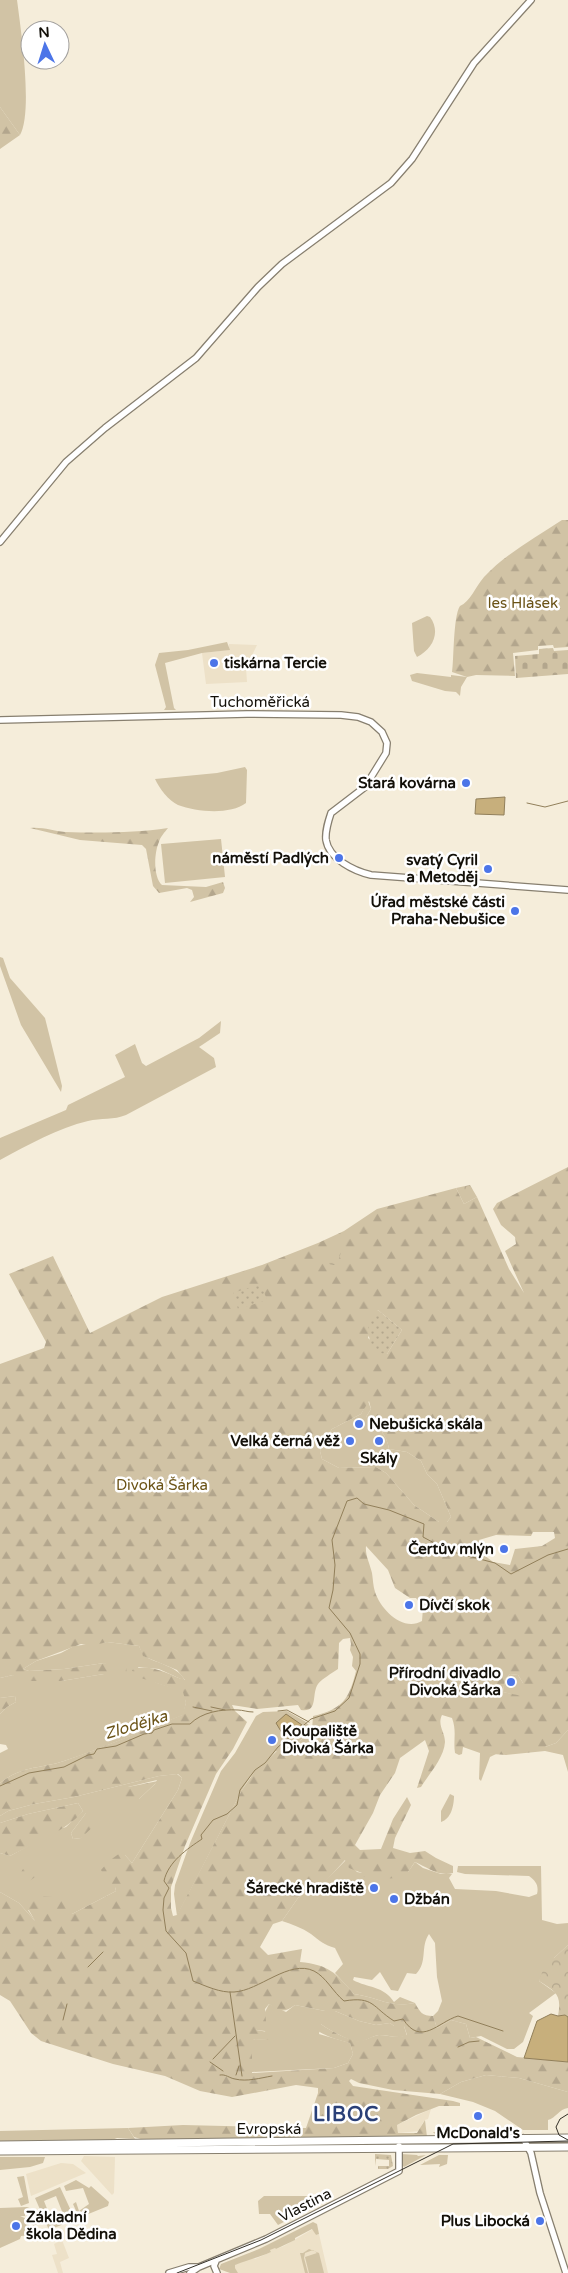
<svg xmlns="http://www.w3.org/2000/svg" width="568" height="2273" font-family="'Varela Round',sans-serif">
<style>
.built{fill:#ede1c8}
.grass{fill:#d1c3a5;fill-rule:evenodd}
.forest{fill:url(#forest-firs);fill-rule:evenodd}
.cemetery{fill:url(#cemetery-stones)}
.park{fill:url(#park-crowns)}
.garden{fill:url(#garden-dots)}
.water{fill:#c7af7c;stroke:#917f5a}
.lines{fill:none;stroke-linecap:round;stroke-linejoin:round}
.stream{stroke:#917f5a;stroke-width:1}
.minor-casing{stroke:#877f6f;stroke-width:8}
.major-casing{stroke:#877f6f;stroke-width:9}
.minor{stroke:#fff;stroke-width:5.5}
.major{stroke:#fff;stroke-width:7}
.tram{stroke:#332f26;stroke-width:1}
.poi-dot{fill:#4c75e8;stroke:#fff;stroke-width:2}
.labels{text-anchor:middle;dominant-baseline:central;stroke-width:5;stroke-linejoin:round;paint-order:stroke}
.park-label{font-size:15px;fill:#6b5316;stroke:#fff}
.poi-label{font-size:15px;font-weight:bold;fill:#131009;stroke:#fff;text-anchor:end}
.street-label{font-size:15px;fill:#131009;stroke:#fff}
.water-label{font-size:16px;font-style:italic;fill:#6b5317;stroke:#fff}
.district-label{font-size:20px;font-weight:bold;letter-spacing:1px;fill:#2a4078;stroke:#fff}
</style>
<defs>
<pattern id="forest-firs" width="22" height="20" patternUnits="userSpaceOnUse" patternTransform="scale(1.25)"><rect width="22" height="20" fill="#d1c3a5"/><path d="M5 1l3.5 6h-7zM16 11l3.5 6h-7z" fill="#b3a68d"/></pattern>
<pattern id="cemetery-stones" width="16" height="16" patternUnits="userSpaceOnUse" patternTransform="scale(1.25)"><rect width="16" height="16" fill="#d1c3a5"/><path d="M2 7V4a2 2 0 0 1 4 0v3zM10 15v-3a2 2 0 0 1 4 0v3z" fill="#b3a68d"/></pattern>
<pattern id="park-crowns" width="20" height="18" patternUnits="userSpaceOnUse" patternTransform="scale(1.25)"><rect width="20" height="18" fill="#d1c3a5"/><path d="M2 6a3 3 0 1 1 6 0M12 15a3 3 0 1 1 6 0" fill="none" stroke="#b3a68d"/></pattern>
<pattern id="garden-dots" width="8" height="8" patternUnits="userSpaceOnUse" patternTransform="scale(1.25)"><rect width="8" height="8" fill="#d1c3a5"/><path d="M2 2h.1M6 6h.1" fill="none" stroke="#b3a68d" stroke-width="1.8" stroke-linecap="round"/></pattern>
</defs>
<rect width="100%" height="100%" fill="#f5edda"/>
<!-- built -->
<path class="built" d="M 229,644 L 257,645 L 246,668 L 247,682 L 206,684 L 202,653 L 229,650 Z
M 431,2109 L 428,2119 L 425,2120 L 422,2124 L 420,2131 L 398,2133 L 397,2125 Z
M 84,2156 L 115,2157 L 114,2193 L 112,2195 L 81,2161 Z
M 61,2163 L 73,2164 L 86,2173 L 31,2196 L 26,2174 Z
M 313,2229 L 316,2235 L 319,2234 L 328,2273 L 238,2273 L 236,2271 L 234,2265 L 250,2258 L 255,2259 L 271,2252 L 270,2250 L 275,2247 L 276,2249 L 284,2246 Z
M 62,2240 L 69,2258 L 60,2262 L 63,2273 L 58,2273 L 52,2255 L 57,2254 L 54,2244 Z"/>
<!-- grass -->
<path class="grass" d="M 0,0 L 17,0 C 21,30 33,112 20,135 L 0,107 Z
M 427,616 L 430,617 C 441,632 433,649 417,657 L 414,651 L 412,623 Z
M 227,642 L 230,650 L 202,653 L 165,663 L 174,708 L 176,710 L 164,710 L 166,707 L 155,665 L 159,653 L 188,650 Z
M 417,673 L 451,677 L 451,675 L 467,677 L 461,687 L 460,696 L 456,692 L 445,691 L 412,681 L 410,675 Z
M 245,767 L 247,770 L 246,803 C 230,815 197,812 178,805 C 169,801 159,788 155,779 L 217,773 Z
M 221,839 L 225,877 L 165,883 L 161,844 Z
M 0,957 L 3,958 L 10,978 L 45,1018 L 62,1086 L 61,1092 L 21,1025 L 0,966 Z
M 221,1021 L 220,1033 L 199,1047 L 214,1058 L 216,1067 L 126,1115 C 114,1120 101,1118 88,1121 C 58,1128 28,1145 0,1160 L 0,1138 L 66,1110 L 68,1105 L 125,1077 L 115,1055 L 135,1044 L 142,1063 L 146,1066 L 199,1038 Z
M 368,1401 L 371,1409 L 366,1417 C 377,1425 387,1434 389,1449 L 407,1452 L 421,1461 L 427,1474 L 437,1484 L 451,1517 L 447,1522 L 439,1522 L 414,1505 L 386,1473 L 376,1467 L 339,1468 L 322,1459 L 320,1451 L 322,1444 L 332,1429 L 361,1414 Z
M 107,1642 L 139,1646 L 144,1656 C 156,1663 180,1667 185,1681 L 159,1669 L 138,1667 C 147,1685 167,1684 184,1692 L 186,1703 L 183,1715 C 143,1731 105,1747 64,1761 C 40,1769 23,1765 0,1783 L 0,1753 L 8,1749 L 6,1745 L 0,1744 L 0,1714 L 7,1707 L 16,1702 L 15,1696 L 0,1698 L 0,1678 L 13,1675 L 27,1681 L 61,1681 L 104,1674 L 126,1674 L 104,1663 L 64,1669 L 29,1671 L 23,1669 L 36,1661 L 61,1653 L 74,1646 Z
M 510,1674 L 518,1675 L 523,1683 L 523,1697 L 503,1692 L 505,1679 Z
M 287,1711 L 306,1722 L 312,1729 L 283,1757 L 276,1751 L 251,1776 L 242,1790 L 177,1916 L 174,1894 L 175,1885 L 190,1843 L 221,1771 L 235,1753 L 256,1716 L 263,1712 Z
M 568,1730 L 568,1772 L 563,1755 L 545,1751 L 545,1747 L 556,1743 Z
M 482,1752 L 496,1754 L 490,1757 L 481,1781 L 479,1779 L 480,1753 Z
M 177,1774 L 182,1778 L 178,1790 L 132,1863 L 125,1855 L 115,1887 L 116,1891 L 72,1914 L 28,1910 L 36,1922 L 19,1903 L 0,1892 L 0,1853 L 10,1856 L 57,1830 L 66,1827 L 83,1811 L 78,1803 L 28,1814 L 0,1823 L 0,1816 L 8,1811 L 34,1804 L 74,1797 L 159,1776 ZM 157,1780 L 155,1784 L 139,1799 L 128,1787 ZM 86,1813 L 81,1838 L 73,1839 L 71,1833 Z
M 450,1794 L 454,1796 C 454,1806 451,1819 441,1822 L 441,1811 Z
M 346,1860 L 357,1872 L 362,1873 L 408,1872 L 415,1862 L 423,1868 L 441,1874 L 452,1874 L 449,1878 L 455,1889 L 496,1891 L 529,1897 L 537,1894 C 539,1886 536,1881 529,1876 L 465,1874 L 457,1872 L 458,1866 L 541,1866 L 542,1920 L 557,1924 L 568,1923 L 568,1945 L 554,1958 L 539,1981 L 556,1993 L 529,2013 L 533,2016 L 523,2042 L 514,2049 L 507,2049 L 481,2036 L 470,2038 L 466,2024 L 451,2020 L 437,2028 L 433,2016 L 438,2011 L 442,2001 L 437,1977 L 435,1943 L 429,1934 C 420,1947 428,1962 416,1974 L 407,1973 L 398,1991 L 391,1990 L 380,1972 L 372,1980 L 354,1977 L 353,1980 C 368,1988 384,1986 394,2002 L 400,1997 L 415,2003 C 388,2008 378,1997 354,1994 L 335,1973 L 343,1964 L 335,1948 C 324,1945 320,1941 311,1934 C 302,1928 292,1924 282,1921 L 298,1898 L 309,1890 L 324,1882 Z
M 269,2004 L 286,2012 L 295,2005 L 325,2011 L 335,2011 L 359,2021 L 376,2025 L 390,2023 L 394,2026 L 404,2026 L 407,2036 C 397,2039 389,2035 379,2035 C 372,2036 367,2040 360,2042 C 353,2043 327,2029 321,2024 L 319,2034 L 350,2043 L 353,2054 L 348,2063 L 334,2068 L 252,2072 L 251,2043 L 252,2040 L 267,2039 L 265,2031 L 256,2030 Z
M 486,2075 L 519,2078 L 568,2092 L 568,2108 C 559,2109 556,2118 548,2120 L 548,2130 L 523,2130 L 495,2111 L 473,2102 L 440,2094 L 461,2082 Z
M 128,2128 L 135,2139 L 117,2138 L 112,2140 L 0,2143 L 0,2131 Z
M 483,2131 L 483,2135 C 472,2135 438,2140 433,2132 Z
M 401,2154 L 417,2155 L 418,2156 L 426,2155 L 404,2167 L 401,2164 Z
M 439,2155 L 448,2155 L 447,2164 L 439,2167 L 440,2164 L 420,2165 Z
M 0,2157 L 45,2157 L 43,2163 L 30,2167 L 0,2170 Z
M 24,2176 L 29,2203 L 21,2206 L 18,2199 L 23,2197 L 17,2177 Z
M 76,2180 L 89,2188 L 91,2186 L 109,2202 L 108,2206 L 49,2230 L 35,2198 L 60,2187 L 73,2215 L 78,2213 L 77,2213 L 73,2204 L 76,2202 L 79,2211 L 89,2204 L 83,2188 L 66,2191 L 64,2186 ZM 56,2196 L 65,2219 L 53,2224 L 44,2201 Z
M 264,2196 L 307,2196 L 310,2197 L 311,2205 L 309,2209 L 278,2225 L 270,2214 L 259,2214 L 258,2201 Z
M 27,2207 L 32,2209 L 37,2224 L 34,2226 L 31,2224 L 25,2211 L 25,2216 L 20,2216 L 27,2219 L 32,2235 L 21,2236 L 20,2239 L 0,2248 L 0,2208 Z
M 313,2222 L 317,2224 L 319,2234 L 316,2235 L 312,2229 L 295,2238 L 295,2240 L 276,2249 L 275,2248 L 270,2250 L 271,2252 C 258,2258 249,2259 235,2265 L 235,2268 L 238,2273 L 230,2273 L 219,2269 L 221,2264 L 259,2249 Z
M 309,2249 L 319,2253 L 324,2273 L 309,2273 L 305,2257 L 317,2253 L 313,2250 L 305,2253 L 304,2258 L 308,2273 L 305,2273 L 300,2253 L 303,2253 Z"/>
<!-- forest -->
<path class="forest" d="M 0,107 L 20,135 L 0,149 Z
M 562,520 L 568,520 L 568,647 L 554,648 L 553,645 L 538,646 L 538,650 L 513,653 L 515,676 L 476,675 L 467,677 L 452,672 C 454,662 453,616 460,606 C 470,602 476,586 484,577 C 505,554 535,538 562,520 Z
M 30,828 C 44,827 53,831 65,832 C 99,833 135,833 168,828 C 165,832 160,837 159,842 C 154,853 153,877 162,885 L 206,887 L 223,882 L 225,888 L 223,893 L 190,902 L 194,897 L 192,890 L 187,888 L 159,893 L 153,886 L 146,849 L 142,845 L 80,840 Z
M 568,1167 L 568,1730 L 556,1743 L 545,1747 L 545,1751 L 506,1755 L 480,1753 L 463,1747 L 462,1754 L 459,1755 L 455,1753 C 453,1741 457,1731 452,1718 L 442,1715 C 437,1725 445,1732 445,1742 C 444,1758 429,1774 421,1787 L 417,1788 L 429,1751 L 425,1740 L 400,1758 L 395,1773 L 380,1795 L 373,1813 L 355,1845 L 360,1850 L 381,1849 L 393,1819 L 407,1797 L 411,1805 L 395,1838 L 393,1848 L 410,1853 L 425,1851 L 436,1858 L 453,1866 L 453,1873 C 438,1877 427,1867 415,1862 C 412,1865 411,1869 408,1872 C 398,1882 377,1878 364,1877 L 362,1873 L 349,1868 L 345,1860 L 324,1883 L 309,1890 L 298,1898 L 282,1921 L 273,1924 L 260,1947 L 268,1955 L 302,1949 L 300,1962 C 329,1965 335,1972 354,1994 C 378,1997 388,2008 415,2003 C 420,2012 422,2016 433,2016 L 437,2028 L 451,2020 L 466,2024 L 470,2038 L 476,2037 L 517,2057 L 568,2062 L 568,2092 L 519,2078 L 486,2075 L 461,2082 L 440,2094 L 393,2090 L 359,2083 L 351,2079 L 349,2081 L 353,2086 L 453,2101 L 460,2103 L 460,2106 L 439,2106 L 416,2115 L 397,2125 L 398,2133 L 417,2133 L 425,2120 L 427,2137 L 144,2140 L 134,2137 L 128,2128 L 183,2125 L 306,2128 L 318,2093 L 318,2088 L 296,2085 L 232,2097 L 200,2091 L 165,2076 L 113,2064 L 41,2041 L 31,2033 L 10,2001 L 0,1995 L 0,1892 L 19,1903 L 35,1921 L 25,1903 L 27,1900 L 44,1896 L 61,1898 L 72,1914 L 116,1891 L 115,1887 L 110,1887 L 101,1870 L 109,1861 L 120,1853 L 125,1855 L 132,1863 L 178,1790 L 182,1778 L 178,1774 L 159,1776 L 74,1797 L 34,1804 L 8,1811 L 0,1816 L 0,1783 C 23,1765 40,1769 64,1761 C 104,1747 143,1731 182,1715 L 186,1703 L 183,1692 L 135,1676 L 132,1670 C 151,1662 168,1675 185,1680 L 177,1670 L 143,1656 L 139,1646 L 107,1642 L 91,1646 L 81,1644 L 36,1661 L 23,1669 L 29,1671 L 64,1669 L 104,1663 L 127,1667 L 126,1674 L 104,1674 L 61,1681 L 17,1681 L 13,1675 L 0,1678 L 0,1364 L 44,1348 L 46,1342 L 9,1274 L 53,1256 L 90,1333 L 162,1297 L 262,1265 L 318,1243 L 344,1231 L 377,1209 L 456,1188 L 464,1204 L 477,1197 L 509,1269 L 524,1293 L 505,1251 L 516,1244 L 515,1237 L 501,1225 L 493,1209 L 497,1203 ZM 378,1310 L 402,1330 L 387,1354 L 368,1338 ZM 369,1401 L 371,1409 L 366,1417 L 367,1420 C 379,1425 387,1436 389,1449 L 407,1452 L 421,1461 L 427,1474 L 437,1484 L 451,1517 L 447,1522 L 439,1522 L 414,1505 L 386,1473 L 376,1467 L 339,1468 L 322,1459 L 320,1451 L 322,1444 L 332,1429 L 361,1414 ZM 533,1532 L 554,1532 L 555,1538 L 542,1546 L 515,1549 L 510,1565 L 493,1562 L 479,1551 L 479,1540 L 496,1535 L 531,1536 ZM 366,1546 L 388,1570 L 395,1588 L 410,1598 L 416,1598 L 423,1608 L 422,1621 C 403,1632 381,1610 375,1592 C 373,1586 373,1579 372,1573 C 370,1564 365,1555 366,1546 ZM 350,1638 L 351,1644 L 350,1650 L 353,1657 L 352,1666 L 356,1671 C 349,1699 343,1709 313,1716 L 312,1730 L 283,1756 L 277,1751 L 255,1771 L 242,1790 L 177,1915 L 173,1916 L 171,1908 L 171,1887 L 185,1846 L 216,1774 L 233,1749 L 247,1722 L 235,1711 L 232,1705 L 257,1709 L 298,1705 L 301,1710 C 319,1713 311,1694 318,1684 C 323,1678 331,1674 338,1669 L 339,1643 L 343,1639 ZM 510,1674 L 518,1675 L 523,1683 L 522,1696 L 503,1692 L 505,1679 ZM 269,2004 C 280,2012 284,2013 295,2005 L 325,2011 L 335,2011 L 359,2021 L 376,2025 L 390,2023 L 394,2026 L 404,2026 L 407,2035 C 397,2039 389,2035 379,2035 C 372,2036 367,2040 360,2041 C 353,2043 327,2029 321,2024 L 317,2024 L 316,2029 C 321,2035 341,2041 350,2043 L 353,2054 L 348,2063 L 334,2068 L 252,2073 L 252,2040 L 273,2039 L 275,2036 L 274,2033 L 256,2030 L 266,2022 L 265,2009 Z
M 15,1696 L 16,1702 L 7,1707 L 0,1714 L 0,1698 Z
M 158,1781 L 139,1799 L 128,1802 L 125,1799 L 124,1789 L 128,1787 Z
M 78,1803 L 83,1811 C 68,1830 32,1844 10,1856 L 0,1853 L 0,1823 L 28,1814 Z
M 86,1813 L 93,1816 L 96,1824 L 81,1838 L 73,1839 L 71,1833 Z
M 30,1867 L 36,1869 L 35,1877 L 26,1884 L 22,1882 L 20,1874 L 23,1869 Z"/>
<!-- cemetery -->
<path class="cemetery" d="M 553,648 L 554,651 L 568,650 L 568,674 L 516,678 L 515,656 L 539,654 L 539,649 Z"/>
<!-- park -->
<path class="park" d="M 470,1185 L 477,1197 L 464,1204 L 456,1188 Z
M 338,1247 L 342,1249 L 337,1265 L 331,1265 L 326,1261 Z
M 568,1945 L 568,2017 L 565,2015 L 558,2016 C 562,1994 556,1992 539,1981 L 547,1959 L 554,1958 Z"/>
<!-- garden -->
<path class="garden" d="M 261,1284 L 267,1300 L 238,1309 L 233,1293 Z
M 378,1310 L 402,1330 L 387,1354 L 375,1352 C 367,1337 364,1323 378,1310 Z
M 375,2154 L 391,2155 L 393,2166 L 388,2169 L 378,2169 L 378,2166 L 389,2166 L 389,2160 L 376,2159 L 375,2166 Z"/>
<!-- water -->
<path class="water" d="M 505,797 L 504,815 L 475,814 L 476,799 Z
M 286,1714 L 302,1725 L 285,1738 L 276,1723 Z
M 551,2014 L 558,2016 L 565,2015 L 568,2017 L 568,2062 L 524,2058 L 537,2021 Z"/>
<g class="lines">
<!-- stream -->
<path class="stream" d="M 527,803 L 545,807 L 568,801
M 193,1707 L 212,1711
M 211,1707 L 225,1710
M 278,1711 L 287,1710 L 309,1722
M 0,1786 L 29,1773 L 64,1767 L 88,1755 L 94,1754 L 97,1749 L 116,1746 L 144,1734 L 152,1733 L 154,1730 L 172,1724 L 190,1724 C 202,1712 221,1709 238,1710 C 243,1710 247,1712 253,1712
M 88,1967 L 103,1952
M 230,1992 L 242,2076
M 63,2020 L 67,2004
M 503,2031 L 458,2016 C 438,2022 421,2047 403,2019 L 394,2021 C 372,2007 374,1996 344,2001 C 333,1992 326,1977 314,1971 C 289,1959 259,1991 234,1992 C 220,1993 206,1986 193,1981 L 186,1953 L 166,1931 L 163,1910 L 164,1898 L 169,1888 L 164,1881 C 168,1862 187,1849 202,1839 L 201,1835 L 213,1820 L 227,1814 L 237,1805 L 240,1790 L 255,1770 L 265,1763 L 278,1747 L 311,1719 L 335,1711 L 349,1698 L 360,1664 L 360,1654 L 350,1633 L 329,1608 L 333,1590 L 335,1565 L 332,1540 L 347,1501 L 357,1498 L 364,1504 L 389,1510 L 424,1524 L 423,1537 L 449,1551 L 495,1563 L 511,1574 L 548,1555 L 568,1549
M 458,2047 L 469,2042 L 479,2041
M 213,2059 L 235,2036
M 210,2062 L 223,2071
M 220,2075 C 226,2074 229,2078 235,2079 C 247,2082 260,2078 272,2076
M 236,2075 L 239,2066"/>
<!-- minor casing -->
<g class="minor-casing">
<path id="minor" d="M 0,542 L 66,462 L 105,428 L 196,358 L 258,287 L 282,264 L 391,183 L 412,159 L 474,63 L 531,0
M 0,720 L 247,714 L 341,715 L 358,717 L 371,722 L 382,732 L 387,743 L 386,753 L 365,787 L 331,813 C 328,822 325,831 326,840 C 329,859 354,871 371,875 L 568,890
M 523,2138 L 531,2153 L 540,2193 L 566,2273
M 216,2261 L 214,2266 L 217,2273
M 169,2273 L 189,2267 L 199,2267
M 190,2273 L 199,2267 L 266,2239 L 399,2171 L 399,2146"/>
</g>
<!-- major casing -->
<g class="major-casing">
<path id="major" d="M 0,2145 L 568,2138
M 0,2151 L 568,2147"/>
</g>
<!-- minor -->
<use href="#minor" class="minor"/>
<!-- major -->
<use href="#major" class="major"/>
<!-- tram -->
<path class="tram" d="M 568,2114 L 560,2119 L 556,2127 L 559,2135 L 568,2140
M 177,2273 L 261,2240 L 453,2144 L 568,2141"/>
</g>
<!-- markers -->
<g class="poi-dot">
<circle cx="214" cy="663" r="5"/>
<circle cx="466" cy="783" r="5"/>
<circle cx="339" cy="858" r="5"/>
<circle cx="488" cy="869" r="5"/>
<circle cx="515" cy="911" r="5"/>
<circle cx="359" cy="1424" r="5"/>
<circle cx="350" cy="1441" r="5"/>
<circle cx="379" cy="1441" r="5"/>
<circle cx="504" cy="1549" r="5"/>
<circle cx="409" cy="1605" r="5"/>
<circle cx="511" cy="1682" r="5"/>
<circle cx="272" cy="1740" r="5"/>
<circle cx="374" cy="1888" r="5"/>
<circle cx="394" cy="1899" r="5"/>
<circle cx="478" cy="2116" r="5"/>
<circle cx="540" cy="2221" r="5"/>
<circle cx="16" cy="2226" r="5"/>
</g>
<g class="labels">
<!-- park labels -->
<g class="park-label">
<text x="523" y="603">les Hlásek</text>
<text x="162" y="1485">Divoká Šárka</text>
</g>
<!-- poi labels -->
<g class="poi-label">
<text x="224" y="663" text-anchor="start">tiskárna Tercie</text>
<text x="456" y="783">Stará kovárna</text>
<text x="329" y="858">náměstí Padlých</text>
<text x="478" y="860">svatý Cyril<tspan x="478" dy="17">a Metoděj</tspan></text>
<text x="505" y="902">Úřad městské části<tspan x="505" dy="17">Praha-Nebušice</tspan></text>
<text x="369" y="1424" text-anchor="start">Nebušická skála</text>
<text x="340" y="1441">Velká černá věž</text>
<text x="379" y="1458" text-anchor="middle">Skály</text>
<text x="494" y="1549">Čertův mlýn</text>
<text x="419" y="1605" text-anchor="start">Dívčí skok</text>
<text x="501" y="1673">Přírodní divadlo<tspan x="501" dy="17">Divoká Šárka</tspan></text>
<text x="282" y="1731" text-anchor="start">Koupaliště<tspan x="282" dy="17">Divoká Šárka</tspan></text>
<text x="364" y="1888">Šárecké hradiště</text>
<text x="404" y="1899" text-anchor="start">Džbán</text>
<text x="478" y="2133" text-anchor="middle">McDonald's</text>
<text x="26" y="2217" text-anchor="start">Základní<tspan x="26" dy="17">škola Dědina</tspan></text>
<text x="530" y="2221">Plus Libocká</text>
</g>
<!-- street labels -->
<g class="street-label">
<text x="260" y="702">Tuchoměřická</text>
<text x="269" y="2129">Evropská</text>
<text transform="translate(305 2205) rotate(-27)">Vlastina</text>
</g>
<!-- water labels -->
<g class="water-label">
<text transform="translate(136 1725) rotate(-17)">Zlodějka</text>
</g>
<!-- district labels -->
<g class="district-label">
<text x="346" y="2115">LIBOC</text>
</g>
</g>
<!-- north arrow -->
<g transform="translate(45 45) rotate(356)"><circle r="24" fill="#ffffff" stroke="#a19f9d"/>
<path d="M0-4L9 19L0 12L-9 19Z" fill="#4c75e8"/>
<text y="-8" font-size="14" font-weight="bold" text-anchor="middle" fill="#131009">N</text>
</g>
</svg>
